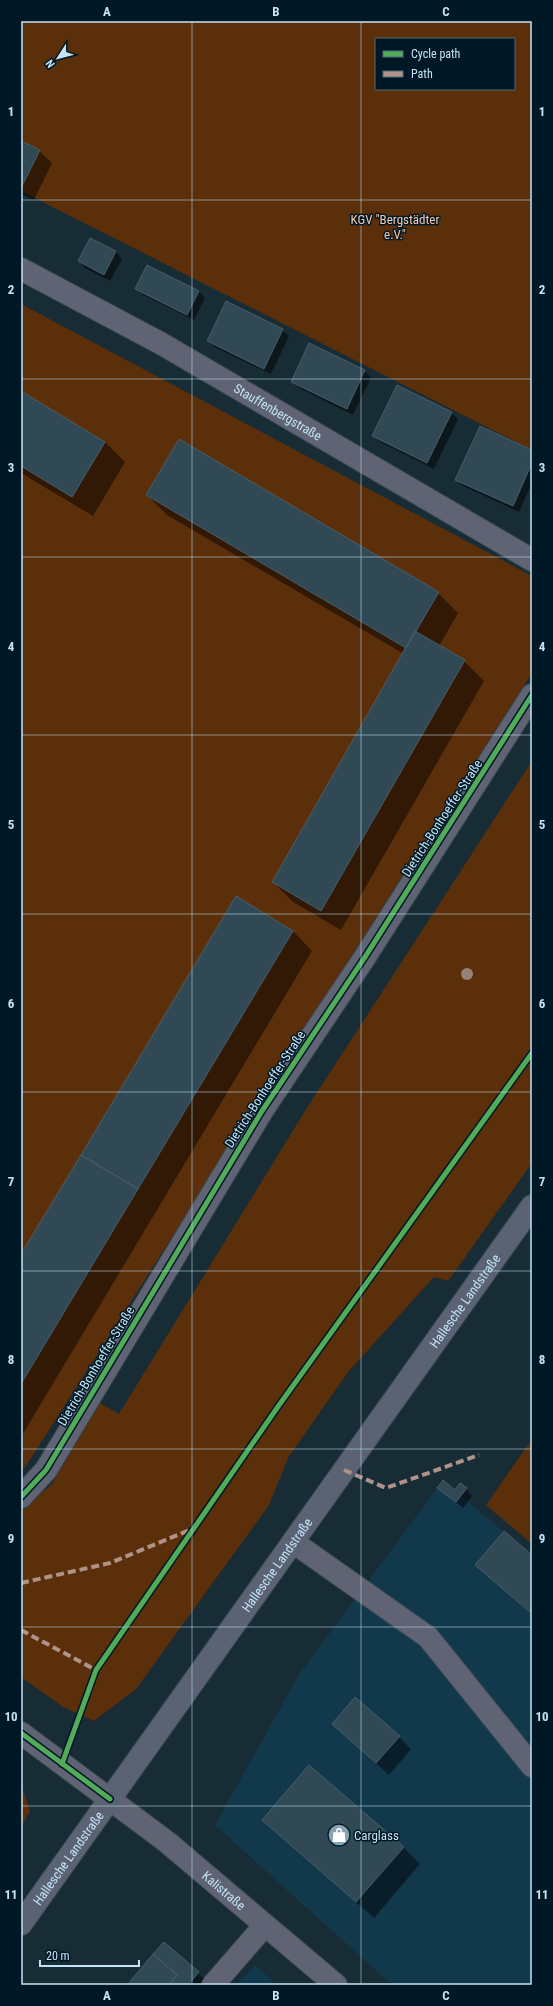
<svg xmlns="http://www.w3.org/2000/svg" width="553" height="2006" font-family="'Roboto Condensed',sans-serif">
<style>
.built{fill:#11394b}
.green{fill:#5c2f0b;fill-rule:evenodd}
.shadow{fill:#0007}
.building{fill:#314954;stroke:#475e68}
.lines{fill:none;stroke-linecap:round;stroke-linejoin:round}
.minor-casing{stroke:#364951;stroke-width:24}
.major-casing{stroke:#364951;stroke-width:24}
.minor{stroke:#5f6373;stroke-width:22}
.major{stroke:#5b6274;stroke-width:22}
.quiet{stroke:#af9288;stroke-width:4;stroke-dasharray:8 4;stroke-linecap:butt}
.cycleway-casing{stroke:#001825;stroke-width:8}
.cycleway{stroke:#51ab58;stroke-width:5}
.tree{fill:#948278}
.grid{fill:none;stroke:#c3e4f6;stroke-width:1;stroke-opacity:0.55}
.labels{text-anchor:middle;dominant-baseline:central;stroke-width:3;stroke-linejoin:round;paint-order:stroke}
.park-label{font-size:13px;fill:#f9c9ae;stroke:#001825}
.street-label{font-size:13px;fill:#c3e4f6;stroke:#001825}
.poi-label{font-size:13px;fill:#c3e4f6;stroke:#001825;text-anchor:start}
.neatline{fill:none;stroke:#c3e4f6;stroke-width:1.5}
.grid-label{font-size:13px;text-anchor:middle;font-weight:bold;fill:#c3e4f6}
</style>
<rect width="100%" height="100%" fill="#182c35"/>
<!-- built -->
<path class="built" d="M 443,1480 L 532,1556 L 532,1985 L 392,1985 L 215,1825 L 298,1676 Z
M 255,1965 L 277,1985 L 236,1985 Z"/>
<!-- green -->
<path class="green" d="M 21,21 L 532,21 L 532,450 L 21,191 ZM 376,39 L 514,39 L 514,89 L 376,89 Z
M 21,304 L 532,576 L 532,673 L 26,1466 L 21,1471 Z
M 532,761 L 532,1163 L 448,1281 L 434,1277 L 349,1371 L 289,1456 L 269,1505 L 136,1689 L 94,1721 L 63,1707 L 21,1677 L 21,1511 L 52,1484 L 100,1403 L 119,1414 L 305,1111 Z
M 532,1439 L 532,1544 L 486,1505 Z
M 21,1784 L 30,1811 L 21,1827 Z"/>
<!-- shadow -->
<path class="shadow" d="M 21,142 L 39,151 L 52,163 L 34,200 L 21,194 Z
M 90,239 L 116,252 L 122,259 L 110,281 L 85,268 L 79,261 Z
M 137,289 L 199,291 L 205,298 L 194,320 L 143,295 Z
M 282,330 L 289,336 L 271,374 L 214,347 L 208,341 Z
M 310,345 L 365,371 L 371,378 L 353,415 L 299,388 L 292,382 Z
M 21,393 L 105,442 L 125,462 L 93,516 L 21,473 Z
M 452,413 L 458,419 L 434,469 L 380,442 L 373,436 Z
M 532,451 L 532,483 L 519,512 L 463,486 L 456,480 Z
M 147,495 L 438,593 L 458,613 L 439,646 L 464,661 L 484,681 L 341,930 L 293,902 L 273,882 L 404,654 L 167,515 Z
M 293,931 L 312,951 L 21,1437 L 21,1255 Z
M 438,1488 L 455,1491 L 466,1489 L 472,1496 L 463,1508 Z
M 532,1556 L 532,1615 L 476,1565 Z
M 333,1724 L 399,1737 L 411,1749 L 389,1775 Z
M 263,1820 L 403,1847 L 420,1864 L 374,1918 Z
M 198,1973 L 204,1979 L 199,1985 L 129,1985 Z"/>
<!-- building -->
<path class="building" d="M 21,141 L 40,150 L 21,188 Z
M 90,238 L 116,251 L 104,275 L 78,261 Z
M 147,265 L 199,291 L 187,315 L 135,289 Z
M 226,301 L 283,329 L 264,369 L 207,341 Z
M 309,343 L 365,370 L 347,409 L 291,382 Z
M 397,385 L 452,412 L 427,463 L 372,436 Z
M 21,391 L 105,442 L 72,497 L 21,466 Z
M 480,426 L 532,450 L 532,463 L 513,506 L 455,480 Z
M 179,439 L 439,592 L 406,648 L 146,495 Z
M 415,631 L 465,660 L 321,911 L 272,882 Z
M 236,896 L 293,931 L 138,1189 L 81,1155 Z
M 81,1155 L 138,1189 L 21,1384 L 21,1254 Z
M 443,1480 L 455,1490 L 460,1483 L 467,1488 L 456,1502 L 437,1488 Z
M 504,1531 L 532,1555 L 532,1614 L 475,1565 Z
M 355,1697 L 400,1736 L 376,1763 L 332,1724 Z
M 309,1765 L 404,1847 L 356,1902 L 262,1820 Z
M 164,1942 L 199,1972 L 188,1985 L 169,1985 L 177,1975 L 153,1954 Z
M 153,1954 L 177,1975 L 169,1985 L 127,1985 Z"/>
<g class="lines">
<!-- minor casing -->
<g class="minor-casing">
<g id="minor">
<path id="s1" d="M 21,269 L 162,344 L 532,560"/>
<path d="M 21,1497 L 46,1470 L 262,1111 L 365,957 L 532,695"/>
<path d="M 293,1542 L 428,1637 L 532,1766"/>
<path id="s2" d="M 21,1733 L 167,1842 L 336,1985"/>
<path d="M 213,1985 L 265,1925"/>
</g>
</g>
<!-- major casing -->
<g class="major-casing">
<g id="major">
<path id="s3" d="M 21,1924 L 532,1206"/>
</g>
</g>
<!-- minor -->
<use href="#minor" class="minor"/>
<!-- major -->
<use href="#major" class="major"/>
<!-- quiet -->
<path class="quiet" d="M 344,1470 L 386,1488 L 479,1455
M 21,1583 L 110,1563 L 192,1529
M 21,1630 L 96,1670"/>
<!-- cycleway casing -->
<g class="cycleway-casing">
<path id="cycleway" d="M 21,1497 L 46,1470 L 262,1111 L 365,957 L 532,695
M 21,1733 L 110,1799
M 62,1764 L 96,1670 L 277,1408 L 532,1053"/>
</g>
<!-- cycleway -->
<use href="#cycleway" class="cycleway"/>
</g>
<!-- trees -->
<circle class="tree" cx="467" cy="974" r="6"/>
<!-- grid -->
<path class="grid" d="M 192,21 L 192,1985M 361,21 L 361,1985M 21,200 L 532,200M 21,379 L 532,379M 21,557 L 532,557M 21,735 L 532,735M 21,914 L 532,914M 21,1092 L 532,1092M 21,1271 L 532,1271M 21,1449 L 532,1449M 21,1627 L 532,1627M 21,1806 L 532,1806"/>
<!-- icons -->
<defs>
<g id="shop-disc" transform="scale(1.15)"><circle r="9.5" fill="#87a4b2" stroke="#001825"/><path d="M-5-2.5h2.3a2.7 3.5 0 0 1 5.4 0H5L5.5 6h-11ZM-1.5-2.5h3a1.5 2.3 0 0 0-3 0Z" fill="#fff"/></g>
</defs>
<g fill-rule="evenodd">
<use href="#shop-disc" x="339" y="1835"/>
</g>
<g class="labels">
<!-- park labels -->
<g class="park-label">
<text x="395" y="219">KGV "Bergstädter<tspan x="395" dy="15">e.V."</tspan></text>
</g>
<!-- street labels -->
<g class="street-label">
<text stroke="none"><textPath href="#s1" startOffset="294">Stauffenbergstraße</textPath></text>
<text transform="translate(442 818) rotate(-57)">Dietrich-Bonhoeffer-Straße</text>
<text transform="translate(265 1089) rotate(-57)">Dietrich-Bonhoeffer-Straße</text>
<text stroke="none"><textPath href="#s3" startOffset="765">Hallesche Landstraße</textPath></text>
<text transform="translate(96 1366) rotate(-59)">Dietrich-Bonhoeffer-Straße</text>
<text stroke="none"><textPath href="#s3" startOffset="441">Hallesche Landstraße</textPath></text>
<text stroke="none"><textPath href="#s3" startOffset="81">Hallesche Landstraße</textPath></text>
<text stroke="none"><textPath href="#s2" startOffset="257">Kalistraße</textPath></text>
</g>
<!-- poi labels -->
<g class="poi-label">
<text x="354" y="1835">Carglass</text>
</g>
</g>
<!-- border -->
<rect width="553" height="2006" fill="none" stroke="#001825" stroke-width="44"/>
<!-- legend -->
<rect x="375" y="38" width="140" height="52" fill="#001825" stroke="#4e6a79"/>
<rect x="383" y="51" width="20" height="6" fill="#51ab58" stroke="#4e6a79"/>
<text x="411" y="58" font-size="12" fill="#c3e4f6">Cycle path</text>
<rect x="383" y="71" width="20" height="6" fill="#af9288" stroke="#4e6a79"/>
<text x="411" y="78" font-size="12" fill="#c3e4f6">Path</text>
<!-- north arrow -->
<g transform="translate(58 58) rotate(234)" stroke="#001825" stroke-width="3" paint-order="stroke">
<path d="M0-3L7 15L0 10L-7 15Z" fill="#c3e4f6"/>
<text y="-6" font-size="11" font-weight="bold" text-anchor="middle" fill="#c3e4f6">N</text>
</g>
<!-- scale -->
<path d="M40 1960v6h99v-6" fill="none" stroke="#c3e4f6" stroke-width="2"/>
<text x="46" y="1960" font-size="12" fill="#c3e4f6" stroke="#001825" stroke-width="3" paint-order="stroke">20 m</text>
<rect x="22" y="22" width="509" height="1962" class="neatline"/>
<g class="grid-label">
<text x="107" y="16">A</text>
<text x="276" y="16">B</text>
<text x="446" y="16">C</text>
<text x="11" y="116">1</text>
<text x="542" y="116">1</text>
<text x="11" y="294">2</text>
<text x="542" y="294">2</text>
<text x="11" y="472">3</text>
<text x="542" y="472">3</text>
<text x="11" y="651">4</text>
<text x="542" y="651">4</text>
<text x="11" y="829">5</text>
<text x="542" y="829">5</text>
<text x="11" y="1008">6</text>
<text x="542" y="1008">6</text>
<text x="11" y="1186">7</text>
<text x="542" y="1186">7</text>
<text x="11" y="1364">8</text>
<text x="542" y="1364">8</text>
<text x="11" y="1543">9</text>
<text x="542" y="1543">9</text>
<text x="11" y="1721">10</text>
<text x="542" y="1721">10</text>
<text x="11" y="1899">11</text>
<text x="542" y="1899">11</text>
<text x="107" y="2000">A</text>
<text x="276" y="2000">B</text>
<text x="446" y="2000">C</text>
</g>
</svg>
